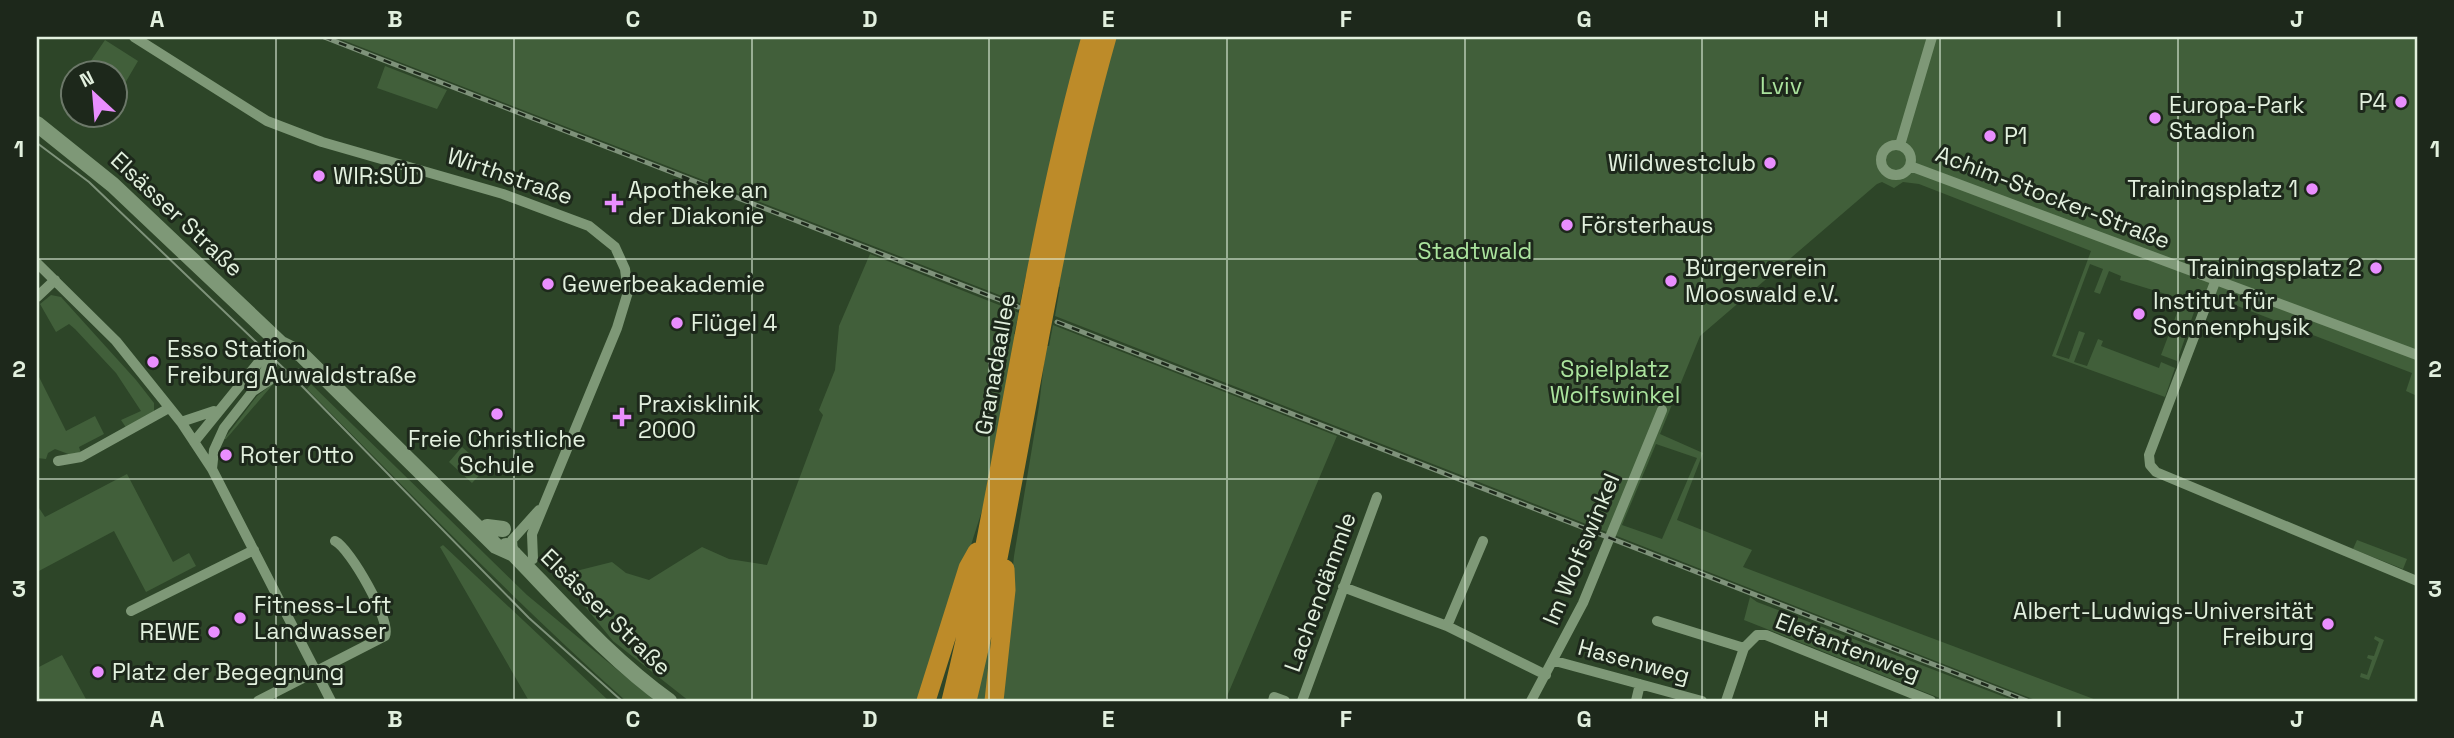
<svg xmlns="http://www.w3.org/2000/svg" width="2454" height="738" font-family="'Space Grotesk',sans-serif">
<style>
.green{fill:#415f3a;fill-rule:evenodd}
.lines{fill:none;stroke-linecap:round;stroke-linejoin:round}
.street{stroke:#7e9877;stroke-width:10}
.secondary{stroke:#7e9877;stroke-width:16}
.highway{stroke:#bd8b29;stroke-width:19}
.tram{stroke:#7e927a;stroke-width:2}
.rail-casing{stroke:#7e927a;stroke-width:5}
.rail{stroke:#1d281b;stroke-width:2.5;stroke-dasharray:8;stroke-linecap:butt}
.grid{fill:none;stroke:#e2f0de;stroke-width:2;stroke-opacity:0.55}
.poi-dot{fill:#e98efe;stroke:#1d281b;stroke-width:2.5}
.labels{text-anchor:middle;dominant-baseline:central;stroke-width:6;stroke-linejoin:round;paint-order:stroke}
.park-label{font-size:23px;fill:#abe49e;stroke:#1d281b}
.poi-label{font-size:23px;fill:#e2f0de;stroke:#1d281b;text-anchor:start}
.street-label{font-size:23px;fill:#e2f0de;stroke:#1d281b}
.neatline{fill:none;stroke:#e2f0de;stroke-width:2.5}
.grid-label{font-size:23px;text-anchor:middle;font-weight:bold;fill:#e2f0de}
</style>
<rect width="100%" height="100%" fill="#2d4528"/>
<!-- green -->
<path class="green" d="M 335,37 L 2417,37 L 2417,396 L 2406,391 L 2412,373 L 2201,292 L 2177,361 L 2161,355 L 2180,305 L 2179,298 L 2120,280 L 2121,276 L 2109,271 L 2100,294 L 2094,292 L 2103,269 L 2090,264 L 2056,355 L 2069,359 L 2079,331 L 2085,333 L 2074,362 L 2087,366 L 2098,339 L 2103,341 L 2101,346 L 2159,368 L 2161,362 L 2175,368 L 2165,397 L 2052,356 L 2091,251 L 1919,184 L 1903,182 L 1894,188 L 1882,182 L 1877,184 L 1700,336 L 1660,434 L 1703,453 L 1677,520 L 1752,550 L 1743,567 L 2099,701 L 2038,701 L 1055,316 L 1060,287 L 1026,275 L 1020,303 ZM 1656,444 L 1697,458 L 1662,539 L 1622,525 Z
M 105,40 L 138,61 L 121,90 L 116,86 L 116,74 L 95,73 L 86,68 Z
M 385,66 L 447,90 L 437,109 L 377,88 Z
M 870,254 L 1019,313 L 1014,334 L 1018,335 L 987,495 L 921,701 L 689,701 L 613,641 L 578,598 L 571,582 L 576,571 L 612,562 L 626,573 L 649,580 L 702,547 L 729,559 L 767,565 L 823,415 L 819,410 L 835,370 L 839,326 Z
M 51,295 L 61,297 L 136,380 L 154,403 L 154,414 L 127,429 L 121,420 L 141,411 L 116,373 L 75,329 L 69,324 L 56,332 L 40,304 Z
M 1053,325 L 1337,436 L 1225,701 L 999,701 L 1014,556 L 1039,406 L 1046,346 L 1049,346 Z
M 37,373 L 66,431 L 95,416 L 104,434 L 79,447 L 81,453 L 71,455 L 55,449 L 48,453 L 46,459 L 37,458 Z
M 275,382 L 226,439 L 224,439 L 257,396 Z
M 311,384 L 527,595 L 655,701 L 626,701 C 515,602 412,495 307,389 Z
M 462,447 L 486,468 L 472,483 L 449,462 Z
M 127,474 L 173,562 L 189,553 L 196,566 L 146,592 L 114,531 L 37,572 L 37,505 L 45,517 Z
M 2357,540 L 2407,559 L 2403,569 L 2353,549 Z
M 443,545 L 609,701 L 529,701 L 440,547 Z
M 999,596 L 990,701 L 975,701 Z
M 1750,597 L 1757,602 L 2015,701 L 1947,701 L 1744,620 Z
M 2375,636 L 2384,640 L 2369,680 L 2360,677 L 2361,673 L 2367,675 L 2372,660 L 2367,658 L 2368,655 L 2374,656 L 2379,642 L 2374,639 Z
M 62,655 L 87,701 L 37,701 L 37,668 Z"/>
<g class="lines">
<!-- street -->
<path class="street" d="M 134,37 L 267,121 L 322,142 L 503,194 L 589,226 L 615,247 L 625,269 L 628,292 L 617,328 L 532,534 L 533,559
M1881 160a15 15 0 1 1 30 0a15 15 0 1 1-30 0Z
M 1900,145 L 1932,37
M 1910,166 L 2417,355
M 37,263 L 116,341 L 181,422 L 212,469 L 331,701
M 2215,282 L 2149,455 L 2150,465 L 2156,472 L 2417,581
M 37,297 L 55,280
M 253,391 L 276,376 L 306,373
M 181,422 L 214,411
M 194,442 L 267,352 L 281,344
M 58,461 L 81,457 L 169,408
M 212,469 L 214,450 L 224,428 L 253,391 L 281,344
M 513,553 L 512,540 L 539,510
M 1343,587 L 1447,626 L 1546,675
M 131,611 L 254,550
M 1657,621 L 1744,648
M 1447,626 L 1483,541
M 1555,661 L 1702,701
M 258,701 L 385,636 C 392,622 350,548 335,541
M 1273,701 L 1274,697 L 1285,701
M 1302,701 L 1377,497
M 1531,701 L 1583,603 L 1662,410
M 1636,701 L 1640,684
M 1726,701 L 1744,648 L 1757,635 L 1766,635 L 1931,701"/>
<!-- secondary -->
<path class="secondary" d="M 37,124 L 113,185 L 281,344 L 301,354 L 496,546 L 514,554
M 487,527 L 503,529
M 506,546 C 558,599 609,658 669,701"/>
<!-- highway -->
<path class="highway" d="M 926,701 L 968,568 L 977,552
M 951,701 C 1005,481 1029,255 1091,37
M 967,701 C 1020,481 1045,255 1107,37
M 994,701 L 1006,590 L 1005,569"/>
<!-- tram -->
<path class="tram" d="M 37,143 L 89,182 L 298,382 L 529,618 L 622,701"/>
<!-- rail casing -->
<g class="rail-casing">
<path id="rail" d="M 324,37 L 1018,307
M 1057,322 L 2027,701"/>
</g>
<!-- rail -->
<use href="#rail" class="rail"/>
</g>
<!-- grid -->
<path class="grid" d="M 276,37 L 276,701M 514,37 L 514,701M 752,37 L 752,701M 989,37 L 989,701M 1227,37 L 1227,701M 1465,37 L 1465,701M 1702,37 L 1702,701M 1940,37 L 1940,701M 2178,37 L 2178,701M 37,259 L 2417,259M 37,479 L 2417,479"/>
<!-- markers -->
<g class="poi-dot">
<circle cx="2401" cy="102" r="7"/>
<circle cx="2155" cy="118" r="7"/>
<circle cx="1990" cy="136" r="7"/>
<circle cx="1770" cy="163" r="7"/>
<circle cx="319" cy="176" r="7"/>
<circle cx="2312" cy="189" r="7"/>
<path d="M610.5 192.5h7v7h7v7h-7v7h-7v-7h-7v-7h7z"/>
<circle cx="1567" cy="225" r="7"/>
<circle cx="2376" cy="268" r="7"/>
<circle cx="1671" cy="281" r="7"/>
<circle cx="548" cy="284" r="7"/>
<circle cx="2139" cy="314" r="7"/>
<circle cx="677" cy="323" r="7"/>
<circle cx="153" cy="362" r="7"/>
<circle cx="497" cy="414" r="7"/>
<path d="M618.5 406.5h7v7h7v7h-7v7h-7v-7h-7v-7h7z"/>
<circle cx="226" cy="455" r="7"/>
<circle cx="240" cy="618" r="7"/>
<circle cx="2328" cy="624" r="7"/>
<circle cx="214" cy="632" r="7"/>
<circle cx="98" cy="672" r="7"/>
</g>
<g class="labels">
<!-- park labels -->
<g class="park-label">
<text x="1781" y="86">Lviv</text>
<text x="1475" y="251">Stadtwald</text>
<text x="1615" y="369">Spielplatz<tspan x="1615" dy="26">Wolfswinkel</tspan></text>
</g>
<!-- poi labels -->
<g class="poi-label">
<text x="2387" y="102" text-anchor="end">P4</text>
<text x="2169" y="105">Europa-Park<tspan x="2169" dy="26">Stadion</tspan></text>
<text x="2004" y="136">P1</text>
<text x="1756" y="163" text-anchor="end">Wildwestclub</text>
<text x="333" y="176">WIR:SÜD</text>
<text x="2298" y="189" text-anchor="end">Trainingsplatz 1</text>
<text x="628" y="190">Apotheke an<tspan x="628" dy="26">der Diakonie</tspan></text>
<text x="1581" y="225">Försterhaus</text>
<text x="1685" y="268">Bürgerverein<tspan x="1685" dy="26">Mooswald e.V.</tspan></text>
<text x="2362" y="268" text-anchor="end">Trainingsplatz 2</text>
<text x="562" y="284">Gewerbeakademie</text>
<text x="2153" y="301">Institut für<tspan x="2153" dy="26">Sonnenphysik</tspan></text>
<text x="691" y="323">Flügel 4</text>
<text x="167" y="349">Esso Station<tspan x="167" dy="26">Freiburg Auwaldstraße</tspan></text>
<text x="638" y="404">Praxisklinik<tspan x="638" dy="26">2000</tspan></text>
<text x="497" y="439" text-anchor="middle">Freie Christliche<tspan x="497" dy="26">Schule</tspan></text>
<text x="240" y="455">Roter Otto</text>
<text x="254" y="605">Fitness-Loft<tspan x="254" dy="26">Landwasser</tspan></text>
<text x="2314" y="611" text-anchor="end">Albert-Ludwigs-Universität<tspan x="2314" dy="26">Freiburg</tspan></text>
<text x="200" y="632" text-anchor="end">REWE</text>
<text x="112" y="672">Platz der Begegnung</text>
</g>
<!-- street labels -->
<g class="street-label">
<text transform="translate(510 176) rotate(19)">Wirthstraße</text>
<text transform="translate(2053 197) rotate(21)">Achim-Stocker-Straße</text>
<text transform="translate(177 214) rotate(43)">Elsässer Straße</text>
<text transform="translate(995 364) rotate(-80)">Granadaallee</text>
<text transform="translate(1581 549) rotate(-67)">Im Wolfswinkel</text>
<text transform="translate(1320 592) rotate(-70)">Lachendämmle</text>
<text transform="translate(606 612) rotate(44)">Elsässer Straße</text>
<text transform="translate(1848 647) rotate(21)">Elefantenweg</text>
<text transform="translate(1634 661) rotate(15)">Hasenweg</text>
</g>
</g>
<!-- border -->
<rect width="2454" height="738" fill="none" stroke="#1d281b" stroke-width="77"/>
<!-- north arrow -->
<g transform="translate(94 94) rotate(334)"><circle r="33" fill="#1d281b" stroke="#6c7869" stroke-width="2"/>
<path d="M0-5L12 26L0 18L-12 26Z" fill="#e98efe"/>
<text y="-10" font-size="19" font-weight="bold" text-anchor="middle" fill="#e2f0de">N</text>
</g>
<rect x="38" y="38" width="2378" height="662" class="neatline"/>
<g class="grid-label">
<text x="157" y="27">A</text>
<text x="395" y="27">B</text>
<text x="633" y="27">C</text>
<text x="870" y="27">D</text>
<text x="1108" y="27">E</text>
<text x="1346" y="27">F</text>
<text x="1584" y="27">G</text>
<text x="1821" y="27">H</text>
<text x="2059" y="27">I</text>
<text x="2297" y="27">J</text>
<text x="19" y="157">1</text>
<text x="2435" y="157">1</text>
<text x="19" y="377">2</text>
<text x="2435" y="377">2</text>
<text x="19" y="597">3</text>
<text x="2435" y="597">3</text>
<text x="157" y="727">A</text>
<text x="395" y="727">B</text>
<text x="633" y="727">C</text>
<text x="870" y="727">D</text>
<text x="1108" y="727">E</text>
<text x="1346" y="727">F</text>
<text x="1584" y="727">G</text>
<text x="1821" y="727">H</text>
<text x="2059" y="727">I</text>
<text x="2297" y="727">J</text>
</g>
</svg>
